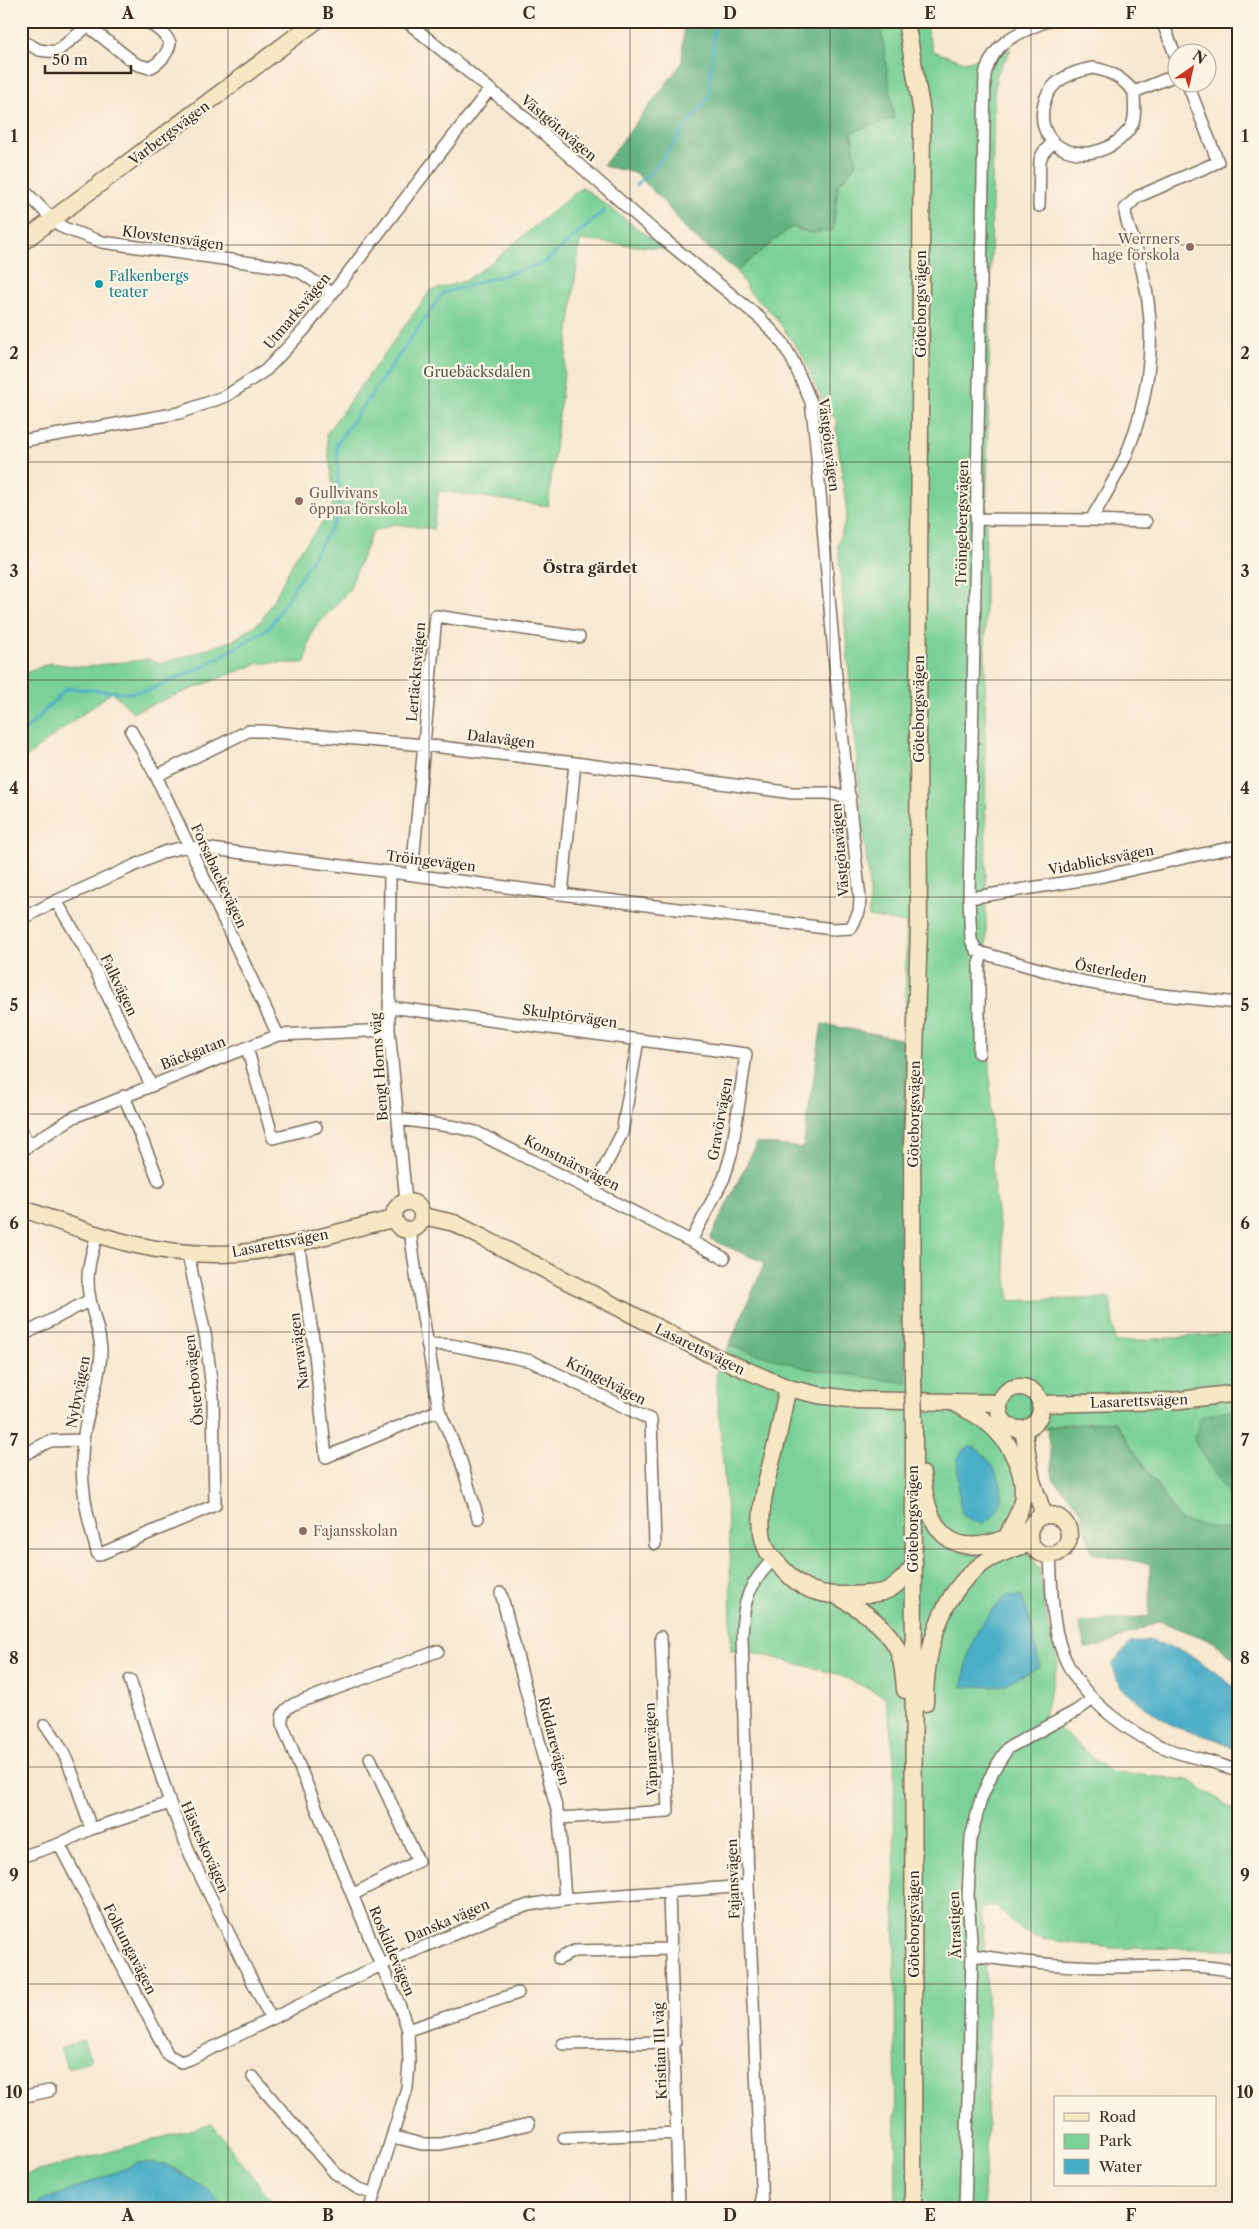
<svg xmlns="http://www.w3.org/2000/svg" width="1259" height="2229" font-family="'Libre Caslon Text',serif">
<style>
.green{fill:#79d197;stroke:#5a7e5a}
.forest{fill:#62b380;stroke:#4e6e4f}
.water{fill:#48aec7;stroke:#426c72}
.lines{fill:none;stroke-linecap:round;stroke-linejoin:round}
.stream{stroke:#48aec7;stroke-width:3}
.street-casing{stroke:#7d6c5d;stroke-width:14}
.secondary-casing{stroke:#7d6c5d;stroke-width:19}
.street{stroke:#fff;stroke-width:11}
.secondary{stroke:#f7e8c3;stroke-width:16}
.secondary-bridge-casing{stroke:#7d6c5d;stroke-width:19;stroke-linecap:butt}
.secondary-bridge{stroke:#f7e8c3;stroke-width:16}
.grid{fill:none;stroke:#3b2a1e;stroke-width:1;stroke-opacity:0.55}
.education-dot{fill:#8d6e63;stroke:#fcf5e5;stroke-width:2}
.culture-dot{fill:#0f9aa8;stroke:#fcf5e5;stroke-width:2}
.labels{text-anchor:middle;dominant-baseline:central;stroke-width:4.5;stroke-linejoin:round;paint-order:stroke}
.street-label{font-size:14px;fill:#3b2a1e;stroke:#fcf5e5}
.education-label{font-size:14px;fill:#785e54;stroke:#fcf5e5;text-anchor:start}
.culture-label{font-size:14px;fill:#0d838f;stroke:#fcf5e5;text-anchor:start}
.park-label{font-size:14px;fill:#4e5c42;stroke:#fcf5e5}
.neighbourhood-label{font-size:15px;font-weight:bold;fill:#3b2a1e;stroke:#fcf5e5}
.neatline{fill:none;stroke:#3b2a1e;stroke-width:2}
.grid-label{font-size:16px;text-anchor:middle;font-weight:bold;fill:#3b2a1e}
</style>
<rect width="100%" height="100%" fill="#fcf5e5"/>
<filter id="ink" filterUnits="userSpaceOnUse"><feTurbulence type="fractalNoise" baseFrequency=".02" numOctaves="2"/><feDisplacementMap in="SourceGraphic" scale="10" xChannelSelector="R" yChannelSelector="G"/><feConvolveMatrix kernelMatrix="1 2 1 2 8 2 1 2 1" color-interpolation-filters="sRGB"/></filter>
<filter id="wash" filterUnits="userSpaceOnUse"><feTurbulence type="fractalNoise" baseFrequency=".0096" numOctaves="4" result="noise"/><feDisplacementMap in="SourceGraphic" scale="20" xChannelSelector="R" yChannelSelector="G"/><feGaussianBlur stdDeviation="1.12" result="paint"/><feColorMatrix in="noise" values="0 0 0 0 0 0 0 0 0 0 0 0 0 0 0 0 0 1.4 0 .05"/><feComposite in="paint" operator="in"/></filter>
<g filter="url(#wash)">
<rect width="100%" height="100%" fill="#f8e8d1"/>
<!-- green -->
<path class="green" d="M 880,21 L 924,21 L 933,51 L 965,62 L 1011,49 L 997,74 L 994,93 L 985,581 L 986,924 L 993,1183 L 1010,1301 L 1110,1298 L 1115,1342 L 1238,1333 L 1238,1409 L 1220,1480 L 1238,1510 L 1238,1520 L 1224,1530 L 1180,1521 L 1115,1421 L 1066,1424 L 1041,1429 L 1033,1441 L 1029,1513 L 1022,1544 L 1039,1568 L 1045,1610 L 1058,1663 L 1044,1716 L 1110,1772 L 1189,1780 L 1238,1812 L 1238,1949 L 1113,1948 L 1042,1939 L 1021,1930 L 996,1906 L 981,1909 C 991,2007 989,2109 983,2208 L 896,2208 L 894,1758 L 886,1697 L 837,1674 L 752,1652 L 731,1651 L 730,1549 L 716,1375 L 765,1263 L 710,1239 L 757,1143 L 803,1148 L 822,1024 L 905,1040 L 906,923 L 869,917 L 869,884 L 861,808 L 838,545 L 847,515 L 836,428 L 838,422 L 823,403 L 803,356 L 773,314 L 750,293 L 737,271 L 791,227 L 811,233 L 833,230 L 838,185 L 856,164 L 852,132 Z
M 582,187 L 665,249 L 580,240 L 548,506 L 439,491 L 433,529 L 394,524 L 372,532 L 349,590 L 312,631 L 305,663 L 259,663 L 133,712 L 112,692 L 36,749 L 21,764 L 21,675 L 50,663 L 82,667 L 149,659 L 161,664 L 232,641 L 261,621 L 278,592 L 296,556 L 319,527 L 332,507 L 334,496 L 326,434 L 430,291 L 465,281 L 487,266 Z
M 23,1653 L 32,1678 L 21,1682 L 21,1654 Z
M 83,2040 L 91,2060 L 68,2069 L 60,2049 Z
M 212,2124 L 277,2208 L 225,2208 L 184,2174 L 165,2164 L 139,2163 L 40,2202 L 31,2208 L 21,2208 L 21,2176 Z"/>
<!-- forest -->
<path class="forest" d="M 684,21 L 880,21 L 894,118 L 852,132 L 856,164 L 838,185 L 833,230 L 811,233 L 791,227 L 737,271 L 690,234 L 663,201 L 636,173 L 603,166 L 682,63 Z
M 822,1024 L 905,1040 L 906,1383 L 809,1369 L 729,1346 L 765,1263 L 710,1239 L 757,1143 L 803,1148 Z
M 1238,1408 L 1238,1510 L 1194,1440 L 1200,1417 Z
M 1115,1421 L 1180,1521 L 1224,1530 L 1238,1520 L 1238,1663 L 1214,1642 L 1159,1621 L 1100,1647 L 1085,1649 L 1079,1623 L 1149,1616 L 1150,1564 L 1092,1553 L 1080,1509 L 1053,1479 L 1047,1427 Z"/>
<!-- water -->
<path class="water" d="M 972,1446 C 994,1458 1014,1495 993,1516 C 991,1519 986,1521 983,1523 L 971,1521 L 962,1513 L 960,1504 L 957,1460 L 962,1451 Z
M 1008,1595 L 1021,1596 L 1029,1616 L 1040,1667 L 1003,1685 L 963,1687 C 969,1644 975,1624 1008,1595 Z
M 1148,1640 L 1186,1652 L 1221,1676 L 1238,1691 L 1238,1751 L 1218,1740 L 1175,1727 L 1152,1712 L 1120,1687 L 1112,1665 L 1130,1643 Z
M 139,2163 L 165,2164 L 206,2188 L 225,2208 L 31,2208 L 40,2202 Z"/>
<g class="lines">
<!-- stream -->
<path class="stream" d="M 636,185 L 653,170 L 709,97 L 715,21
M 21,735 L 67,688 L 129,693 L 149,690 L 205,666 L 269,628 L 339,515 L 337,443 L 443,293 L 544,263 L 604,211"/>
</g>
</g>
<g filter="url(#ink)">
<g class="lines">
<!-- street casing -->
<g class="street-casing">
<path id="street" d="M 1047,21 C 1016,34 995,40 985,74 L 969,898 L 971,940 L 976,950 L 982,953 L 1085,982 L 1153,994 L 1238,1003
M 1162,21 L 1176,57
M 88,26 L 136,64 L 149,68 C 159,64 168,54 170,43 L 165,35 L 147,21
M 21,40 L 39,50 L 56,52 L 94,21
M 1093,68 C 1111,71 1122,78 1134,92 C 1134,101 1136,113 1133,122 C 1131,130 1124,135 1119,140 C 1086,167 1033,151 1044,103 C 1050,80 1072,72 1093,68 Z
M 1134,92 L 1176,75
M 21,187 L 53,220 L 64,228 L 102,242 L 288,268 L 300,272 L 332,293
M 1039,206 L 1040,160 L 1043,153 L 1053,142
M 21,441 L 179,413 L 226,396 L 266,370 L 304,330 L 489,90
M 977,519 L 1091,520 C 1103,498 1117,477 1127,453 C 1146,406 1155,351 1148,301 C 1145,281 1140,260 1134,241 C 1130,230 1125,221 1125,209 L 1137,197 L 1218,162 L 1187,82
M 1091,520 L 1146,522
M 131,731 L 156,776 L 278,1035
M 156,776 L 248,731 L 263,731 L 424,745 L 575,763 L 793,793 L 827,793 L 850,797
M 390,871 L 389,1030 L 406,1201
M 412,873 L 436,616 L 579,637
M 562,894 L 575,763
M 969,898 L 1094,878 L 1238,846
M 56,901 L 85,949 L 151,1085
M 21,919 L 56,901 L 164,852 L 188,846 L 833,929 L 851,928 L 859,912 L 860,899 L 836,677 L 815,435 L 811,402 L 793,361 L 782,342 L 761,319 L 660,236 L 535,126 L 406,21
M 390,1007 L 746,1054 L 732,1151 L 724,1178 L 691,1241
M 247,1048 L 273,1138 L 316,1127
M 979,1053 L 979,965 L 982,953
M 124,1096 L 159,1181
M 398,1119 L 456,1127 L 476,1132 L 724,1258
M 21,1131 L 29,1145
M 21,1152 L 29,1145 L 74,1117 L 278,1035 L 389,1030
M 593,1190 L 622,1133 L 638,1040
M 410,1230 L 417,1282 L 439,1410 L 461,1461 L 478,1518
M 97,1236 C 90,1257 85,1277 90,1299 C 93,1317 101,1333 101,1352 C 100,1383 86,1411 83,1442 C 79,1481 87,1518 98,1555 L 215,1505 L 213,1398 L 206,1339 L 188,1254
M 298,1242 L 314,1345 L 326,1457 L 439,1410
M 21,1336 L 90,1300
M 427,1344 L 451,1345 L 531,1361 L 651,1420 L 655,1544
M 21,1456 L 50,1441 L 83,1440
M 1050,1555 C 1052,1589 1051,1632 1067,1663 C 1086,1702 1133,1737 1173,1751 C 1195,1759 1217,1761 1238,1772
M 501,1593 L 559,1818 L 565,1899
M 130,1680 L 170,1803 L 192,1859 L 271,2019
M 45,1725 C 70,1753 79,1795 91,1829
M 559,1818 L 668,1811 L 661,1637
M 59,1844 L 168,2055 L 181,2062 L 190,2059 L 381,1965 L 501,1914 L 529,1905 L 565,1899 L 748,1886
M 21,1857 L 59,1844 L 91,1829 L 170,1803
M 669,1893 L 679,2208
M 352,1895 L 418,1861 L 370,1758
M 972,1955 C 1017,1962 1062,1967 1108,1967 C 1151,1967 1196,1962 1238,1972
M 559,1959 L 574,1951 L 672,1949
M 408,2030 L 518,1993
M 563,2044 L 675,2042
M 253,2077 L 335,2173 L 357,2188 L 374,2194
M 21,2097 L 49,2091
M 394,2137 L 422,2144 L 441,2144 L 529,2124
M 564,2138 L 677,2133
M 370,2208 L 407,2088 L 409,2064 L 408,2030 L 398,2001 L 381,1965 L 282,1724 C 281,1714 285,1709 294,1704 L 438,1651
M 762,2208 L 748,1886 L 742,1635 C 743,1600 749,1583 774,1559
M 965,2208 L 972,1955 L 968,1896 L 971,1837 L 981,1799 L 993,1771 L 1008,1748 L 1076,1711 L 1093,1699"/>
</g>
<!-- secondary casing -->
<g class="secondary-casing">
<path id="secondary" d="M 906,21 L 922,113 L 918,729 L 919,928 L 912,1148 L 913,1381
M 21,243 L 316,21
M394 1216a14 14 0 1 1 28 0a14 14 0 1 1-28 0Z
M 21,1208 C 96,1235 157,1259 239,1253 C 289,1249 344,1229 394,1219
M 423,1216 L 454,1223 L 709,1354 L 788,1388 L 818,1395 L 857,1400 L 999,1403
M999 1408a21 21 0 1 1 42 0a21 21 0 1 1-42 0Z
M 788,1388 C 783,1406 781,1425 776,1444 C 769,1472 752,1524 768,1552 C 773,1559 780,1566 786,1572 C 801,1589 821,1596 844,1595 C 881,1593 888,1598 913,1567
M 956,1404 C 967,1410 979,1415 989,1424 C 1011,1442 1029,1477 1021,1506 C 1018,1517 1010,1527 1007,1538
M 1040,1404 L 1172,1401 L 1238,1393
M 1023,1429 L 1032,1481 L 1044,1515
M 922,1474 C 927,1525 946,1561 1003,1539 C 1013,1535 1021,1534 1031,1527
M1029 1535a20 20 0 1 1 40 0a20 20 0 1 1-40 0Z
M 835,1595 C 858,1607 885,1624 897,1648 C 903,1660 904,1676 905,1690
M 925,1703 C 925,1650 940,1590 988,1560 C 1001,1552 1016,1548 1031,1543
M 913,2208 L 914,1424"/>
</g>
<!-- street -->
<use href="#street" class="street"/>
<!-- secondary -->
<use href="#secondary" class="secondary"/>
<!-- secondary-bridge casing -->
<g class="secondary-bridge-casing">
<path id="secondary-bridge" d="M 913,1381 L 914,1424"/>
</g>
<!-- secondary-bridge -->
<use href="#secondary-bridge" class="secondary-bridge"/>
</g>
</g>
<!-- grid -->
<path class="grid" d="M 228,21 L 228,2208M 429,21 L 429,2208M 630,21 L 630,2208M 830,21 L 830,2208M 1031,21 L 1031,2208M 21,245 L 1238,245M 21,462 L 1238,462M 21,680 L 1238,680M 21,897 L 1238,897M 21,1114 L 1238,1114M 21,1332 L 1238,1332M 21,1549 L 1238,1549M 21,1767 L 1238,1767M 21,1984 L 1238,1984"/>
<!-- markers -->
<g class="education-dot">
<circle cx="1190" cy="247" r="5"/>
<circle cx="299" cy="501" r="5"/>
<circle cx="303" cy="1531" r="5"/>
</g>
<circle class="culture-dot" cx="99" cy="284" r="5"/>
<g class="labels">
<!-- street labels -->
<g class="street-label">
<text transform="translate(559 128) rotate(40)">Västgötavägen</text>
<text transform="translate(169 133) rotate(-37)">Varbergsvägen</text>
<text transform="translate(173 238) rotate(8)">Klovstensvägen</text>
<text transform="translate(921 304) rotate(-90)">Göteborgsvägen</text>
<text transform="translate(297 311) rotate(-50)">Utmarksvägen</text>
<text transform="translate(829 445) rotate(83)">Västgötavägen</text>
<text transform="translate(962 523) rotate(-89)">Tröingebergsvägen</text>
<text transform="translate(416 672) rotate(-85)">Lertäcktsvägen</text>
<text transform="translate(919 709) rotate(-90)">Göteborgsvägen</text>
<text transform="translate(501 739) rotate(7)">Dalavägen</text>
<text transform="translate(840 850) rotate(-95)">Västgötavägen</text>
<text transform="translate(1101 860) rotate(-11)">Vidablicksvägen</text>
<text transform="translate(431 861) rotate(7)">Tröingevägen</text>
<text transform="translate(219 876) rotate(65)">Forsabackevägen</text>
<text transform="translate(1111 971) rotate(11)">Österleden</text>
<text transform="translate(119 985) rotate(64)">Falkvägen</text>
<text transform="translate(570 1016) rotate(8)">Skulptörvägen</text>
<text transform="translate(193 1053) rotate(-21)">Bäckgatan</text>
<text transform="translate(379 1067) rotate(-94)">Bengt Horns väg</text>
<text transform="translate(914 1114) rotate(-89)">Göteborgsvägen</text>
<text transform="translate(720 1119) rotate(-80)">Gravörvägen</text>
<text transform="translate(572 1163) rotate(27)">Konstnärsvägen</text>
<text transform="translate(280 1243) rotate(-11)">Lasarettsvägen</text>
<text transform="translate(700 1349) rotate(26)">Lasarettsvägen</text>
<text transform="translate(299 1351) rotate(-97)">Narvavägen</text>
<text transform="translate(194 1380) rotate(-96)">Österbovägen</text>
<text transform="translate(606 1381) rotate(27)">Kringelvägen</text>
<text transform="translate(78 1392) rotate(-79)">Nybyvägen</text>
<text transform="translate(1139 1401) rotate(-2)">Lasarettsvägen</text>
<text transform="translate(913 1519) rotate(-90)">Göteborgsvägen</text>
<text transform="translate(554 1741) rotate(76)">Riddarevägen</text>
<text transform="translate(651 1749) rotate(-92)">Väpnarevägen</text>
<text transform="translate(205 1847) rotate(66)">Hästeskovägen</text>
<text transform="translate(733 1879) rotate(-92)">Fajansvägen</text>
<text transform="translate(447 1921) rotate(-23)">Danska vägen</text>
<text transform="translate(914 1924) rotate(-90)">Göteborgsvägen</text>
<text transform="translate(955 1925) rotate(-92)">Ätrastigen</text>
<text transform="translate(130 1949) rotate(63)">Folkungavägen</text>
<text transform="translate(392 1951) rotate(67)">Roskildevägen</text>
<text transform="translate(660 2051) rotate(-92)">Kristian III väg</text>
</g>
<!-- education labels -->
<g class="education-label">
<text x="1180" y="239" text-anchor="end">Werrners<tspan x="1180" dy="16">hage förskola</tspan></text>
<text x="309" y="493">Gullvivans<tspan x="309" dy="16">öppna förskola</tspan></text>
<text x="313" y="1531">Fajansskolan</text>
</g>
<!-- culture labels -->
<g class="culture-label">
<text x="109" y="276">Falkenbergs<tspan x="109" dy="16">teater</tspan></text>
</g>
<!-- park labels -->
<g class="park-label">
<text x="477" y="372">Gruebäcksdalen</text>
</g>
<!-- neighbourhood labels -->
<g class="neighbourhood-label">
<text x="590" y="567">Östra gärdet</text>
</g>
</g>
<!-- margin -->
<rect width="1259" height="2229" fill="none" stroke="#fcf5e5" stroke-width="55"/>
<!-- legend -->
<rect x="1054" y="2096" width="162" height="90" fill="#fcf5e5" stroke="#afa495"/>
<rect x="1064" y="2113" width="25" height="8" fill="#f7e8c3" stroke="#afa495"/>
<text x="1099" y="2122" font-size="15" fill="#3b2a1e">Road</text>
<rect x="1064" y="2134" width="25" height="15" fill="#79d197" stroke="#afa495"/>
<text x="1099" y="2146" font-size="15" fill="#3b2a1e">Park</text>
<rect x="1064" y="2159" width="25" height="15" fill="#48aec7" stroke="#afa495"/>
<text x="1099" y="2172" font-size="15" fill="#3b2a1e">Water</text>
<!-- north arrow -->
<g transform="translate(1192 68) rotate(34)"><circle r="24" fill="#fcf5e5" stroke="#afa495"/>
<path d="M0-4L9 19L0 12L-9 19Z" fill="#c8321e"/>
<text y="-8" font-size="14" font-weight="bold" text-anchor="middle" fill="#3b2a1e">N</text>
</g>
<!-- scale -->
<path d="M45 65v8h86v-8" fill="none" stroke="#3b2a1e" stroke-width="2.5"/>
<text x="52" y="65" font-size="15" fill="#3b2a1e" stroke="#fcf5e5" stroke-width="4" paint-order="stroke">50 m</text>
<rect x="28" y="28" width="1204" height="2174" class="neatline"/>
<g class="grid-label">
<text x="128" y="19">A</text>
<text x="328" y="19">B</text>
<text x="529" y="19">C</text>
<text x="730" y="19">D</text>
<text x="930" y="19">E</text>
<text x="1131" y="19">F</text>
<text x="14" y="142">1</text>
<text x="1245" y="142">1</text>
<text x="14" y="359">2</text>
<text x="1245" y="359">2</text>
<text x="14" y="577">3</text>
<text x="1245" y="577">3</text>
<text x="14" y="794">4</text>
<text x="1245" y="794">4</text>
<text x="14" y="1011">5</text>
<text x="1245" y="1011">5</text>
<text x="14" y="1229">6</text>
<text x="1245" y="1229">6</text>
<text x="14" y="1446">7</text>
<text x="1245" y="1446">7</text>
<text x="14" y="1664">8</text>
<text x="1245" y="1664">8</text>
<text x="14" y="1881">9</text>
<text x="1245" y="1881">9</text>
<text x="14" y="2098">10</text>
<text x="1245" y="2098">10</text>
<text x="128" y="2221">A</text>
<text x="328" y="2221">B</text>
<text x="529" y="2221">C</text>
<text x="730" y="2221">D</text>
<text x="930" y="2221">E</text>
<text x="1131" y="2221">F</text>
</g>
</svg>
